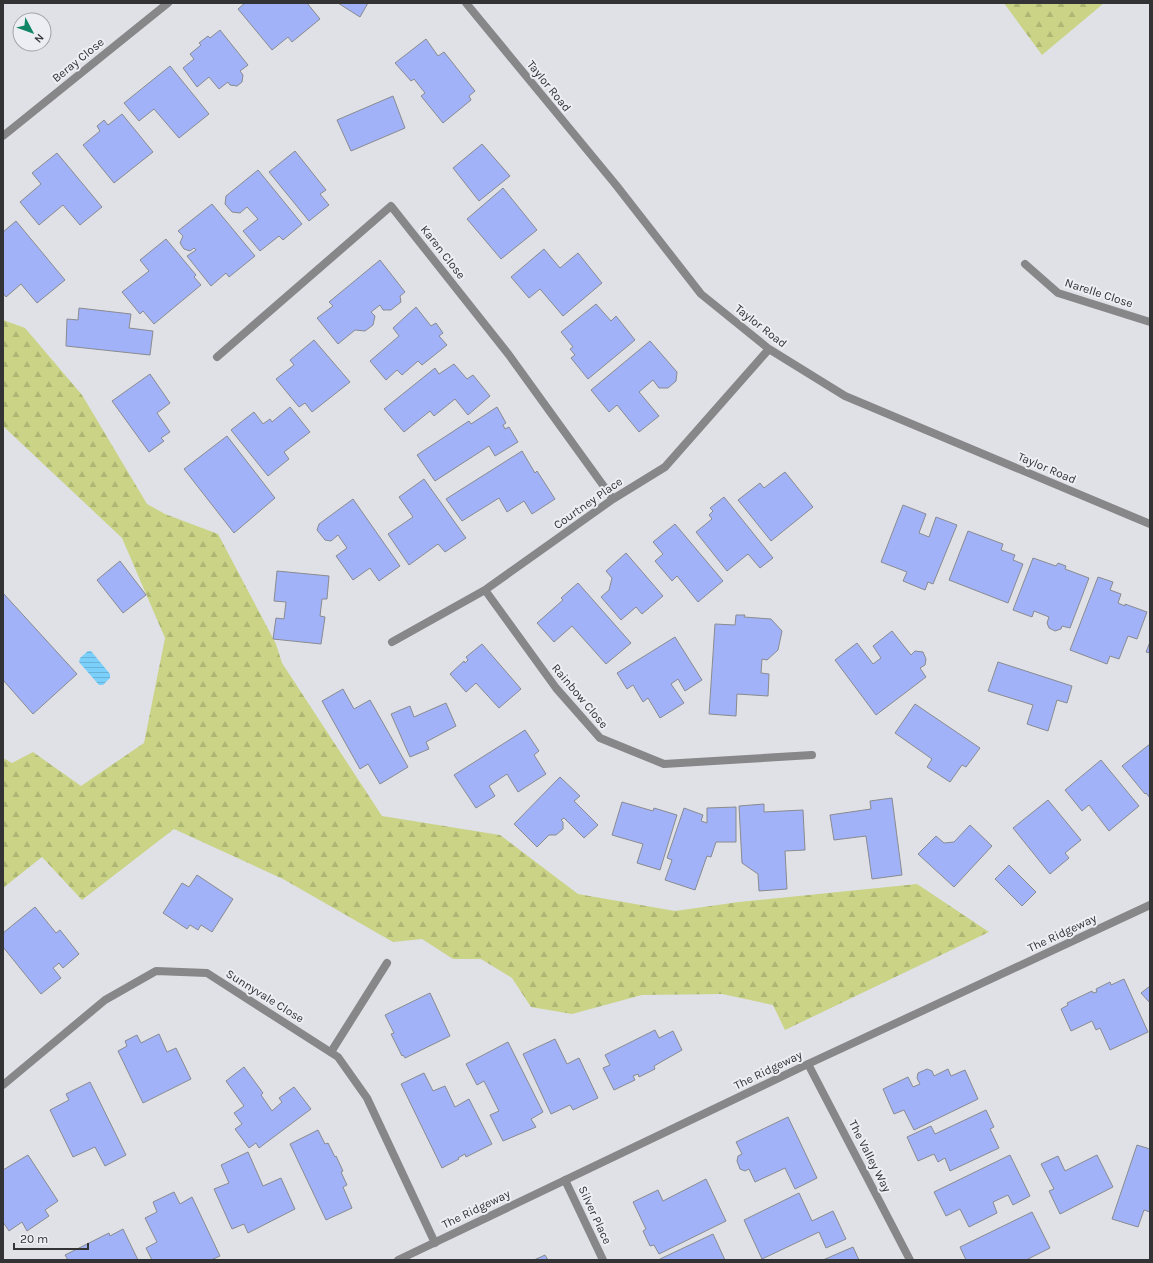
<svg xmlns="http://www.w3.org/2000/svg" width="1153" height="1263" font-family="Karla,sans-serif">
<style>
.forest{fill:url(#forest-firs)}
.water{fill:url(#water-rules)}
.building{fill:#a1b2f8;stroke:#898b90}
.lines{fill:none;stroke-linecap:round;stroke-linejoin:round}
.service{stroke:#878688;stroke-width:8}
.minor{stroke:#878688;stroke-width:8}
.tertiary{stroke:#878688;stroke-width:8}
.labels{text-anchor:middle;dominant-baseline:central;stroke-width:4;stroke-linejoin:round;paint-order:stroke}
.street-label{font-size:12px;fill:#333335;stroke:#edeef4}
</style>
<defs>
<pattern id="forest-firs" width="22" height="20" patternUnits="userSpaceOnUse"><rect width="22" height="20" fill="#cad386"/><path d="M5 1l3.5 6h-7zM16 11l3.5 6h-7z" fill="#aeb674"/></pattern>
<pattern id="water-rules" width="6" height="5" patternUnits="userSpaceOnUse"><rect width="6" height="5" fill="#7ad0fa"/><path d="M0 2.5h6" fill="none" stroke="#6ab3d7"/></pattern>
</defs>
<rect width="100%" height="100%" fill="#dfe1e6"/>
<!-- forest -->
<path class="forest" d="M 1004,3 L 1104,3 L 1042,55 Z
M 3,320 L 25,328 L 82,395 L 147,504 L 165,514 L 218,534 L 276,644 L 282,663 L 382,816 L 500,835 L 578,894 L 675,911 L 739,902 L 917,884 L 989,932 L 785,1030 L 773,1005 L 722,994 L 642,995 L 572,1014 L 531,1007 L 512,978 L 481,959 L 453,959 L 422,939 L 393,942 L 283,879 L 174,829 L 82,900 L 42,857 L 3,888 L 3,758 L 12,763 L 33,752 L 81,786 L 144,743 L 165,638 L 122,538 L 3,426 Z"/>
<!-- water -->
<path class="water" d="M 88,651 L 91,651 L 110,674 L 110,678 L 103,685 L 99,685 L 79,662 L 80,658 Z"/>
<!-- building -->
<path class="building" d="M 245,3 L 307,3 L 320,19 L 292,42 L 288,37 L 272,50 L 238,9 Z
M 338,3 L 368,3 L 360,17 Z
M 220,30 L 248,65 L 240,71 L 243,75 L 242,82 L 237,86 L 230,85 L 228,82 L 219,89 L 209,77 L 197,87 L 183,68 L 194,59 L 190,54 L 201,45 L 199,43 L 208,36 L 210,38 Z
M 426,39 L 438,56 L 444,52 L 475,91 L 469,96 L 471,100 L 443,123 L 421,96 L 425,93 L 414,79 L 411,81 L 395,63 Z
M 170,66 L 209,114 L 179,138 L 154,109 L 139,121 L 124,103 Z
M 393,96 L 405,128 L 351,151 L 337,120 Z
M 122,114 L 153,152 L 114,183 L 83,145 L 100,131 L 97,126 L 104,120 L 108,125 Z
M 482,144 L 510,176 L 479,201 L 453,168 Z
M 295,151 L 326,190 L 320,194 L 329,205 L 309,221 L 269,172 Z
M 57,153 L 102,207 L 80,225 L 63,205 L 39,225 L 20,202 L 41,184 L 32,173 Z
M 258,170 L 302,224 L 283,240 L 279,236 L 260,251 L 243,231 L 258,219 L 247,207 L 240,213 L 232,212 L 225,204 L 226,196 Z
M 503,188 L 537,230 L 501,259 L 467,219 Z
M 212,204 L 255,256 L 229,277 L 226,273 L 211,286 L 187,256 L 196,250 L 194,248 L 190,251 L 184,249 L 180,243 L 183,236 L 178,231 Z
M 16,221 L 65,280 L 37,303 L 21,284 L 6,297 L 3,293 L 3,232 Z
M 166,239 L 196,275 L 194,277 L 201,285 L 154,324 L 143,311 L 140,314 L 122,292 L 149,271 L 140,260 Z
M 544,249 L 560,268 L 578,253 L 602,283 L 563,316 L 540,289 L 529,298 L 511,277 Z
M 380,260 L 405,292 L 400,296 L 401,302 L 391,310 L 383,310 L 380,305 L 371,312 L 375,316 L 373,325 L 365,331 L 355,330 L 338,344 L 317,318 L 333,306 L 329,302 Z
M 596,304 L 611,321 L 616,316 L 635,340 L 588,379 L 571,358 L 575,355 L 570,349 L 573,347 L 561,332 Z
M 416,307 L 431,326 L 436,323 L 443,333 L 439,336 L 447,345 L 422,365 L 418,361 L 402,375 L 397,370 L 386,380 L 370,361 L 399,336 L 393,328 Z
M 79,308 L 131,314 L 129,328 L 153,331 L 150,355 L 66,346 L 67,319 L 78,320 Z
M 314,340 L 350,382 L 312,412 L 305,403 L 299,407 L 276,379 L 294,365 L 290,360 Z
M 650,341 L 677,372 L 676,381 L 668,388 L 659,388 L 653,380 L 639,392 L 659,416 L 639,432 L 617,405 L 609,412 L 591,390 Z
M 454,364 L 467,379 L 473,375 L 490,396 L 468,415 L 455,399 L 434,416 L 430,411 L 404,432 L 384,409 L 435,368 L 439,374 Z
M 150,374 L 170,403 L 157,413 L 170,432 L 161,438 L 164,441 L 149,452 L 112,401 Z
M 290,407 L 310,432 L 284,452 L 289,459 L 268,476 L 231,430 L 254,412 L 263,424 L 270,419 L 272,422 Z
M 497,407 L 506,423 L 503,425 L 505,429 L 509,427 L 518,442 L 495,456 L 489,446 L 435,481 L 417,455 L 469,421 L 471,424 Z
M 227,436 L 275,498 L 234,533 L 184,469 Z
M 522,451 L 535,473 L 537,471 L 555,499 L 532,514 L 524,501 L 507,512 L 499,498 L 462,521 L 446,499 Z
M 785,472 L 813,507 L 771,541 L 738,500 L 760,483 L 764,488 Z
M 424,479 L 466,538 L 445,552 L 438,544 L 409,565 L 388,534 L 413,517 L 399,497 Z
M 724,497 L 773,558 L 760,568 L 748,554 L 727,571 L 696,532 L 712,519 L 709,515 L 713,511 L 710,508 Z
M 353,499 L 400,566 L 379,581 L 370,568 L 353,580 L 336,556 L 347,548 L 338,535 L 331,541 L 325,540 L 317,530 L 319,524 Z
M 903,505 L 926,514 L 919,533 L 929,537 L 936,517 L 957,525 L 933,584 L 928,582 L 925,590 L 903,581 L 907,572 L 881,562 Z
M 675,524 L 723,581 L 698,602 L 677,576 L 672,581 L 655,561 L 663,554 L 653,542 Z
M 968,531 L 1003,544 L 1001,550 L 1015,555 L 1013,560 L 1023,564 L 1008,603 L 949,580 Z
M 626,553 L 663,596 L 642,614 L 636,607 L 621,620 L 601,597 L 609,590 L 612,578 L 606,571 Z
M 1033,558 L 1056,566 L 1058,563 L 1066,566 L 1065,569 L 1089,578 L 1070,628 L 1062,626 L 1061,629 L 1055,631 L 1049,628 L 1047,623 L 1049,617 L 1034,611 L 1032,617 L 1013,610 Z
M 120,561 L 146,595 L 123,613 L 97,580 Z
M 277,571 L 329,576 L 327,599 L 322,599 L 320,616 L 325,617 L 321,644 L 273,639 L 276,618 L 284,619 L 286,602 L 274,601 Z
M 1098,577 L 1113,582 L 1110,590 L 1121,594 L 1118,603 L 1125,606 L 1125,604 L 1147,612 L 1137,639 L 1128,636 L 1119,659 L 1110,656 L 1107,664 L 1070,650 Z
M 578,583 L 631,643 L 606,664 L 572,626 L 554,642 L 537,623 L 563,600 L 561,598 Z
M 3,593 L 77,674 L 33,714 L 3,680 Z
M 736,615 L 745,615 L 744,617 L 771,619 L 782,631 L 778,650 L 767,660 L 762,659 L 761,673 L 769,674 L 768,696 L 737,694 L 736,716 L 709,714 L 715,624 L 735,625 Z
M 892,631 L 911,655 L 915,651 L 923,652 L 926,659 L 925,665 L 920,668 L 926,677 L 876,715 L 835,660 L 857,643 L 873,664 L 881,658 L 873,646 Z
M 675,637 L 702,680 L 685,691 L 678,679 L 671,684 L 684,703 L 660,718 L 648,698 L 643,702 L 633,685 L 627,689 L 617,673 Z
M 1150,642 L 1150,653 L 1146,652 Z
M 482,644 L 521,689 L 499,708 L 476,683 L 466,692 L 450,674 L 464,661 L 465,663 L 468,660 L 466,657 Z
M 998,662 L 1072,686 L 1067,703 L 1057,700 L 1048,731 L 1027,724 L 1033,705 L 988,691 Z
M 343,689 L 354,709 L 370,700 L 408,767 L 380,784 L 368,764 L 360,769 L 322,701 Z
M 446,703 L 456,726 L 426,742 L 429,749 L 410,757 L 391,714 L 410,706 L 414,717 Z
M 915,704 L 980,748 L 966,767 L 962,765 L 950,782 L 927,767 L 932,759 L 895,733 Z
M 525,730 L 539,751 L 534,755 L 546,774 L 518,792 L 507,774 L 489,786 L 495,796 L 476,808 L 454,775 Z
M 1150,744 L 1150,798 L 1146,793 L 1145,794 L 1122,766 Z
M 1101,760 L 1139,806 L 1109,831 L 1089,805 L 1082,811 L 1065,790 Z
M 560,777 L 580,796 L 574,801 L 598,825 L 584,838 L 564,818 L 561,820 L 563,822 L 563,829 L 556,835 L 549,835 L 537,847 L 514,824 Z
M 892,798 L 902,875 L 872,879 L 866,836 L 834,840 L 830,815 L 871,809 L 870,801 Z
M 1048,800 L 1081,840 L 1065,853 L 1069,858 L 1050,874 L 1013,828 Z
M 622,802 L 653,811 L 654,808 L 677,815 L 660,870 L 637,863 L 643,844 L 612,835 Z
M 764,804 L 764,812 L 803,810 L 805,850 L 785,851 L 787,889 L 759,891 L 758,874 L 742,863 L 739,806 Z
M 736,807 L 736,842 L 716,842 L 711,857 L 707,856 L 695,890 L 665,880 L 672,860 L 667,858 L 684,808 L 703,815 L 701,821 L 707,823 L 707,808 Z
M 970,825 L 992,846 L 954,887 L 918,854 L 936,836 L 944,843 L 954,842 Z
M 1009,865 L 1036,892 L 1022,906 L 995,879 Z
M 197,875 L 233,899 L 212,932 L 201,925 L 198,930 L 190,925 L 187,929 L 163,913 L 182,883 L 189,887 Z
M 35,907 L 56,933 L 60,930 L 79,954 L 63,968 L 59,963 L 53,968 L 61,978 L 41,994 L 3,947 L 3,933 Z
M 1124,979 L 1148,1032 L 1110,1050 L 1100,1028 L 1096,1030 L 1092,1021 L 1071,1031 L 1061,1009 L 1068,1005 L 1067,1003 L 1092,991 L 1093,993 L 1097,992 L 1096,989 L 1110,982 L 1111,985 Z
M 1150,986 L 1150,1003 L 1141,993 Z
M 430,993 L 450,1036 L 405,1058 L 403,1055 L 402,1056 L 391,1034 L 394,1033 L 385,1015 Z
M 655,1030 L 659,1038 L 673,1031 L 682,1050 L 654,1066 L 655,1069 L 639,1077 L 638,1074 L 633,1076 L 635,1080 L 614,1090 L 603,1068 L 610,1065 L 605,1055 Z
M 159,1034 L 167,1052 L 176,1048 L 191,1079 L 143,1103 L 118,1051 L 127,1046 L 125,1041 L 137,1035 L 141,1043 Z
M 555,1039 L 567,1064 L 579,1058 L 598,1098 L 573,1110 L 570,1105 L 551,1114 L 523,1054 Z
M 508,1042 L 543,1112 L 531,1119 L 536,1127 L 503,1141 L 490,1115 L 499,1111 L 484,1081 L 477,1085 L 466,1064 Z
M 244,1067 L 263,1093 L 261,1095 L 272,1111 L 282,1102 L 279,1098 L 294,1087 L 311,1109 L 259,1148 L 256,1143 L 249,1148 L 235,1129 L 242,1124 L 234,1113 L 244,1106 L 226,1081 Z
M 927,1069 L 932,1071 L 934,1076 L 948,1069 L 951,1076 L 965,1070 L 978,1099 L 914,1130 L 904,1110 L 894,1114 L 883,1089 L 908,1077 L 913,1087 L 920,1084 L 917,1078 L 918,1073 Z
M 424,1073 L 433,1091 L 445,1086 L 455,1107 L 469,1099 L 492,1144 L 466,1157 L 465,1154 L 458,1158 L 459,1159 L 442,1168 L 401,1084 Z
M 90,1082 L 126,1155 L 105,1166 L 95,1147 L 73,1157 L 50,1110 L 69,1100 L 66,1094 Z
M 986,1110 L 994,1127 L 990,1129 L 999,1148 L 950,1171 L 945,1158 L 938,1162 L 934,1154 L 918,1161 L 907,1137 L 931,1126 L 935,1134 Z
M 788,1117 L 817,1178 L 795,1189 L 785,1168 L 755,1182 L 749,1169 L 745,1171 L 740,1169 L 737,1161 L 738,1156 L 742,1154 L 736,1142 Z
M 318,1130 L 325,1144 L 328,1143 L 335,1157 L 336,1156 L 343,1171 L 341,1172 L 347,1185 L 343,1187 L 352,1208 L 326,1220 L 290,1144 Z
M 1137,1145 L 1150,1149 L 1150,1212 L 1144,1210 L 1138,1227 L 1112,1219 Z
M 248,1152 L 263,1186 L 281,1178 L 295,1209 L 248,1233 L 244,1224 L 232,1229 L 214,1189 L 229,1183 L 221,1165 Z
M 28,1155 L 58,1201 L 45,1210 L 49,1216 L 27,1231 L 22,1222 L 9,1231 L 3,1222 L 3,1170 Z
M 1010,1155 L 1030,1196 L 1013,1205 L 1008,1195 L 993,1202 L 997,1213 L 969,1227 L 960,1209 L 946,1216 L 934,1192 Z
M 1097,1155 L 1113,1187 L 1060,1214 L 1049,1191 L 1054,1189 L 1041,1164 L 1058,1156 L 1065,1171 Z
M 706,1179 L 726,1221 L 659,1254 L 654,1245 L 650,1246 L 643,1231 L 646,1229 L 633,1202 L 658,1190 L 663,1201 Z
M 174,1192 L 180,1204 L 192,1197 L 220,1256 L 211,1260 L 152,1260 L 146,1248 L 157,1242 L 145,1218 L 157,1212 L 153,1202 Z
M 799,1193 L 812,1221 L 833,1211 L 846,1239 L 826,1248 L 819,1232 L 762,1259 L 744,1220 Z
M 1032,1212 L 1050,1248 L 1026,1260 L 966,1260 L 960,1247 Z
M 123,1229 L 138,1260 L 68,1260 L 65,1255 L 109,1233 L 110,1236 Z
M 713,1234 L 725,1260 L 661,1260 L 660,1259 Z
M 853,1247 L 859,1260 L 823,1260 Z
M 545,1255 L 548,1260 L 534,1260 Z"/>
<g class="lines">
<!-- service -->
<path class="service" d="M 331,1052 L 387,963"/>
<!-- minor -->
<path class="minor" d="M 466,3 L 616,185 L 701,294 L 769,349 L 845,396 L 1150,524
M 3,136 L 168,3
M 1025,264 L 1058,293 L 1150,322
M 217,357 L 391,206 L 509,355 L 613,499
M 485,590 L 556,688 L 600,738 L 664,764 L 812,755
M 392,642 L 485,590 L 613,499 L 665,467 L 769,349
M 808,1064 L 910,1260
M 3,1085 L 105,1000 L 156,971 L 207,973 L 338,1057 L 367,1098 L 435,1243
M 565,1180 L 603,1260"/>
<!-- tertiary -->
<path class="tertiary" d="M 398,1260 L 808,1064 L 1150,905"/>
</g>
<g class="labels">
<!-- street labels -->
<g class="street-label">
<text transform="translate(78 60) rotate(-39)">Beray Close</text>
<text transform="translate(549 86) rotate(51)">Taylor Road</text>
<text transform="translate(443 252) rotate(52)">Karen Close</text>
<text transform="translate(1099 293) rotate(18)">Narelle Close</text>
<text transform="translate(761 326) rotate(38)">Taylor Road</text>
<text transform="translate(1047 468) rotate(23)">Taylor Road</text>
<text transform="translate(588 503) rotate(-35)">Courtney Place</text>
<text transform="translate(580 696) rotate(50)">Rainbow Close</text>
<text transform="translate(1062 933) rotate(-25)">The Ridgeway</text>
<text transform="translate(265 996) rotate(32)">Sunnyvale Close</text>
<text transform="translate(768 1070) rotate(-26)">The Ridgeway</text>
<text transform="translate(870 1156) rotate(63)">The Valley Way</text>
<text transform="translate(476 1209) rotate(-26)">The Ridgeway</text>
<text transform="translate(595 1215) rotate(65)">Silver Place</text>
</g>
</g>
<!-- border -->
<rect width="1153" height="1263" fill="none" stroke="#333335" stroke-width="8"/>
<!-- north arrow -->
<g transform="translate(32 32) rotate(131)"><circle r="19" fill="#edeef4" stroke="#a3a3a8"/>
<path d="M0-3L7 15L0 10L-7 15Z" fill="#118667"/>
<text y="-6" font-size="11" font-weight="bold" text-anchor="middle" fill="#333335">N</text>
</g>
<!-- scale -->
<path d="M14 1243v6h74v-6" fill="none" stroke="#333335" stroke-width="2"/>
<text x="20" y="1243" font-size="12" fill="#333335" stroke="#edeef4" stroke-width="3" paint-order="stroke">20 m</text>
</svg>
